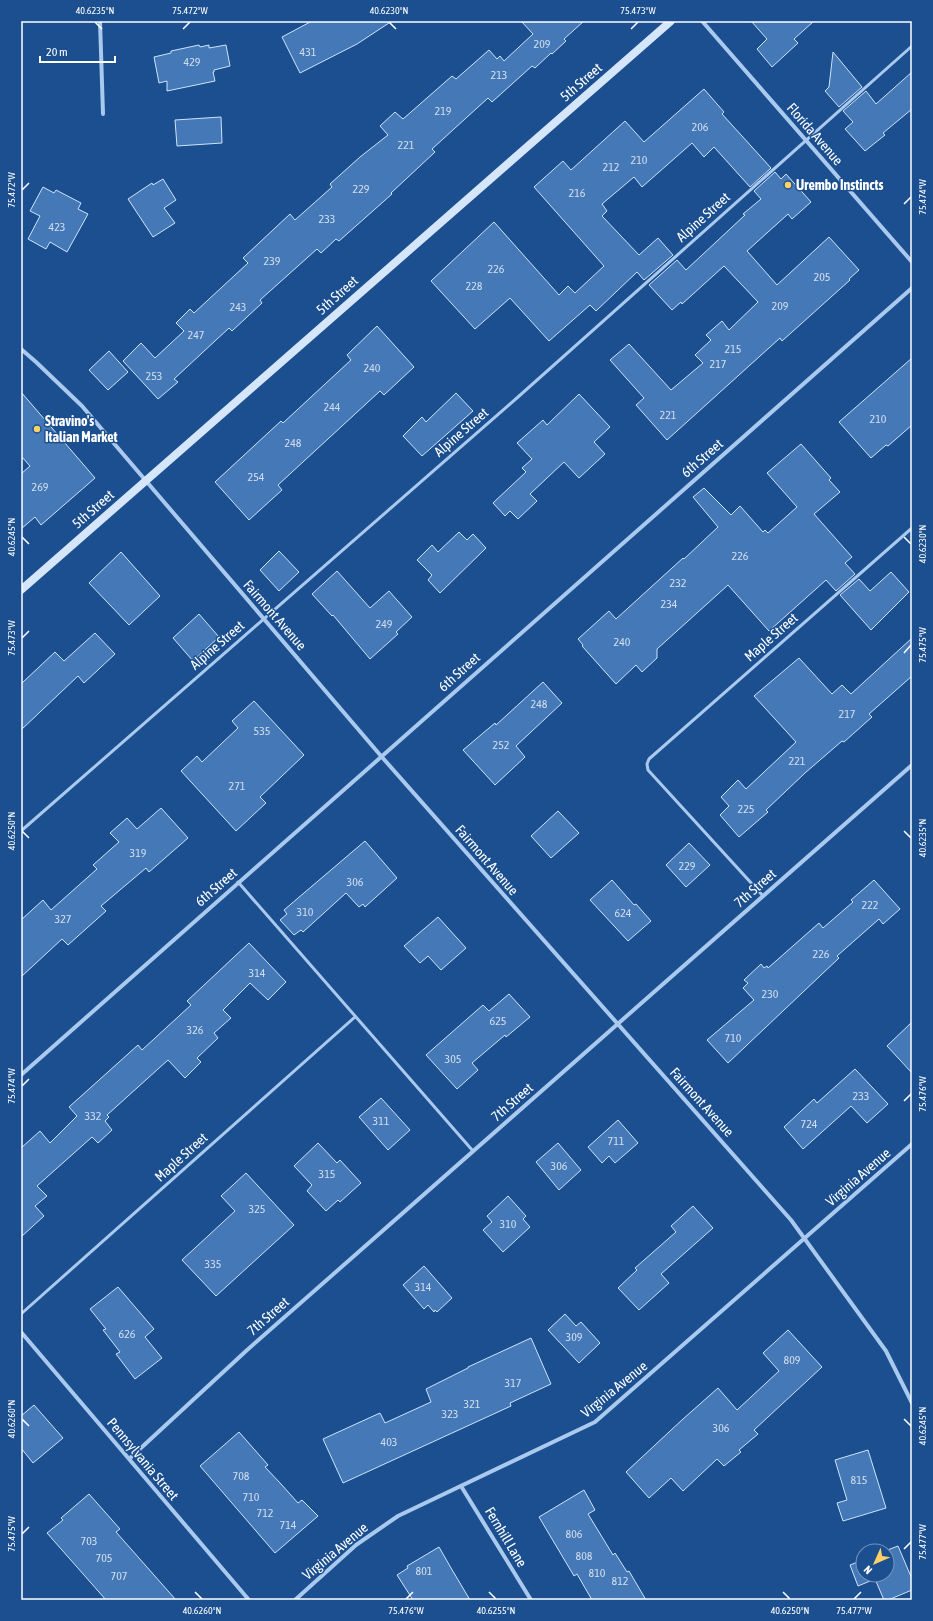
<svg xmlns="http://www.w3.org/2000/svg" width="933" height="1621" font-family="'Asap Condensed',sans-serif">
<style>
.building{fill:#4478b7;stroke:#cfe3fa}
.lines{fill:none;stroke-linecap:round;stroke-linejoin:round}
.lane{stroke:#a9c9ee;stroke-width:3}
.street{stroke:#a9c9ee;stroke-width:4}
.secondary{stroke:#d6e6fa;stroke-width:8}
.ticks{fill:none;stroke:#fff;stroke-width:1.5}
.poi-dot{fill:#ffd166;stroke:#1b4f8f;stroke-width:1.5}
.labels{text-anchor:middle;dominant-baseline:central;stroke-width:3;stroke-linejoin:round;paint-order:stroke}
.number-label{font-size:12px;fill:#d0dded}
.street-label{font-size:14px;fill:#fff;stroke:#1b4f8f}
.poi-label{font-size:14px;font-weight:bold;fill:#fff;stroke:#1b4f8f;text-anchor:start}
.neatline{fill:none;stroke:#fff;stroke-width:1.5}
.ticks-label{font-size:10px;text-anchor:middle;fill:#fff}
</style>
<rect width="100%" height="100%" fill="#1b4f8f"/>
<!-- building -->
<path class="building" d="M 312,21 L 392,21 L 357,44 L 300,73 L 282,37 Z
M 521,21 L 584,21 L 564,39 L 566,41 L 552,54 L 551,53 L 535,68 L 532,66 L 492,102 L 488,98 L 432,149 L 435,152 L 391,193 L 392,194 L 339,241 L 336,239 L 321,253 L 317,249 L 260,300 L 262,303 L 232,331 L 229,328 L 174,379 L 178,382 L 158,399 L 123,361 L 141,343 L 155,358 L 184,331 L 176,323 L 190,309 L 194,313 L 248,263 L 243,258 L 290,214 L 295,220 L 332,187 L 330,184 L 360,157 L 388,135 L 380,126 L 395,112 L 403,119 L 452,76 L 456,79 L 489,50 L 497,59 L 500,56 L 504,61 L 533,34 Z
M 751,21 L 814,21 L 794,39 L 798,43 L 772,67 L 757,49 L 767,39 Z
M 199,45 L 200,47 L 209,45 L 209,48 L 226,45 L 230,66 L 214,70 L 214,72 L 213,72 L 215,81 L 167,91 L 167,81 L 159,83 L 154,57 L 171,53 L 171,51 Z
M 833,52 L 862,87 L 839,107 L 825,91 L 829,87 Z
M 912,72 L 912,109 L 883,133 L 885,135 L 865,151 L 845,129 L 853,122 L 843,111 L 866,91 L 876,104 Z
M 704,89 L 724,112 L 722,114 L 771,168 L 750,187 L 714,147 L 704,157 L 692,143 L 642,187 L 634,177 L 602,204 L 607,211 L 602,216 L 639,255 L 658,238 L 673,255 L 644,280 L 637,272 L 596,311 L 590,305 L 549,341 L 510,298 L 475,329 L 431,281 L 494,222 L 559,295 L 568,286 L 575,293 L 604,266 L 534,187 L 563,161 L 571,170 L 625,121 L 644,142 Z
M 221,117 L 222,143 L 177,146 L 175,120 Z
M 775,172 L 781,179 L 786,174 L 811,202 L 792,219 L 788,214 L 747,251 L 777,285 L 829,237 L 859,270 L 849,279 L 850,280 L 782,341 L 780,338 L 667,440 L 636,405 L 644,398 L 610,360 L 629,344 L 671,390 L 703,363 L 695,355 L 711,340 L 706,335 L 722,321 L 729,330 L 758,302 L 724,266 L 682,304 L 681,302 L 672,310 L 649,285 L 677,260 L 686,270 L 745,215 L 743,214 L 761,199 L 754,191 Z
M 163,179 L 176,200 L 164,208 L 175,223 L 153,237 L 128,199 L 152,183 L 153,185 Z
M 43,187 L 54,193 L 56,190 L 81,203 L 78,209 L 88,214 L 67,252 L 50,242 L 46,249 L 28,239 L 40,216 L 30,211 Z
M 377,326 L 414,367 L 384,395 L 380,391 L 278,485 L 282,490 L 249,520 L 215,482 L 281,421 L 283,423 L 351,360 L 347,355 Z
M 109,351 L 128,372 L 108,390 L 89,370 Z
M 912,358 L 912,425 L 888,446 L 886,445 L 871,458 L 839,422 Z
M 21,392 L 95,478 L 41,525 L 35,517 L 21,529 L 21,474 L 30,466 L 21,456 Z
M 456,393 L 473,411 L 422,456 L 403,436 L 422,417 L 426,422 Z
M 579,394 L 610,427 L 594,442 L 605,454 L 579,478 L 564,462 L 530,494 L 537,501 L 518,519 L 510,511 L 505,516 L 493,503 L 526,472 L 522,468 L 532,459 L 517,443 L 543,420 L 547,425 Z
M 801,444 L 831,478 L 829,480 L 840,492 L 814,514 L 852,557 L 845,563 L 855,574 L 836,591 L 826,580 L 769,631 L 728,585 L 657,649 L 657,658 L 642,672 L 636,665 L 616,684 L 582,646 L 583,645 L 578,639 L 609,611 L 616,619 L 683,558 L 684,559 L 718,527 L 693,497 L 704,488 L 731,515 L 740,506 L 763,532 L 765,530 L 768,533 L 797,507 L 767,473 Z
M 459,532 L 467,540 L 473,534 L 486,548 L 440,593 L 428,580 L 432,575 L 417,560 L 432,545 L 438,552 Z
M 279,551 L 299,572 L 279,591 L 260,570 Z
M 121,552 L 160,596 L 129,625 L 89,583 Z
M 337,571 L 370,608 L 389,591 L 412,617 L 396,632 L 398,634 L 370,659 L 333,615 L 332,616 L 312,594 Z
M 891,572 L 909,592 L 871,630 L 840,595 L 859,579 L 870,591 Z
M 199,614 L 219,637 L 193,661 L 173,638 Z
M 95,633 L 115,654 L 84,683 L 78,676 L 21,730 L 21,684 L 55,652 L 64,661 Z
M 912,638 L 912,676 L 869,714 L 872,717 L 844,742 L 842,741 L 805,773 L 766,810 L 768,812 L 739,837 L 720,815 L 729,806 L 721,797 L 738,780 L 746,789 L 796,742 L 754,696 L 799,658 L 832,694 L 842,685 L 851,694 Z
M 543,682 L 562,703 L 516,746 L 525,757 L 495,785 L 463,750 L 495,723 L 496,725 Z
M 254,701 L 304,755 L 260,797 L 266,803 L 236,831 L 181,771 L 197,756 L 202,762 L 238,728 L 232,721 Z
M 161,808 L 188,838 L 149,872 L 146,868 L 101,906 L 106,911 L 68,945 L 62,939 L 21,977 L 21,920 L 43,900 L 51,910 L 97,869 L 93,865 L 119,842 L 110,833 L 127,818 L 137,829 Z
M 558,811 L 579,833 L 551,858 L 531,836 Z
M 365,841 L 397,878 L 365,907 L 363,904 L 359,907 L 346,893 L 303,932 L 301,930 L 294,935 L 280,920 L 287,914 L 284,910 Z
M 689,843 L 710,865 L 686,887 L 666,865 Z
M 612,880 L 634,905 L 636,904 L 651,921 L 628,941 L 590,900 Z
M 874,880 L 900,909 L 883,924 L 879,919 L 837,956 L 839,958 L 728,1063 L 707,1040 L 754,1000 L 743,988 L 748,983 L 744,980 L 761,964 L 764,968 L 767,966 L 768,968 L 819,923 L 823,928 L 853,902 L 851,900 Z
M 438,917 L 466,948 L 441,970 L 428,956 L 420,963 L 404,946 Z
M 249,943 L 286,982 L 268,1000 L 250,983 L 223,1010 L 231,1018 L 214,1033 L 218,1038 L 197,1058 L 201,1062 L 185,1078 L 168,1060 L 107,1115 L 109,1117 L 105,1121 L 112,1130 L 98,1143 L 92,1137 L 37,1186 L 47,1196 L 35,1206 L 44,1216 L 21,1237 L 21,1148 L 40,1131 L 50,1143 L 77,1116 L 69,1107 L 138,1045 L 142,1050 L 191,1005 L 187,1001 Z
M 509,994 L 530,1017 L 506,1037 L 505,1035 L 472,1063 L 478,1070 L 457,1089 L 426,1055 L 483,1005 L 489,1011 Z
M 912,1022 L 912,1073 L 887,1046 Z
M 855,1069 L 888,1104 L 867,1123 L 851,1106 L 803,1149 L 784,1127 L 814,1099 L 817,1103 Z
M 381,1098 L 410,1130 L 388,1150 L 359,1117 Z
M 618,1120 L 638,1143 L 615,1163 L 609,1156 L 602,1163 L 588,1147 Z
M 318,1143 L 337,1163 L 340,1160 L 361,1183 L 340,1202 L 338,1200 L 326,1211 L 307,1191 L 312,1185 L 294,1166 Z
M 558,1143 L 581,1170 L 559,1190 L 536,1162 Z
M 246,1173 L 294,1225 L 216,1296 L 182,1260 L 235,1211 L 221,1196 Z
M 508,1196 L 526,1216 L 523,1219 L 530,1227 L 503,1252 L 483,1230 L 492,1222 L 487,1216 Z
M 693,1206 L 713,1228 L 661,1274 L 669,1283 L 639,1310 L 618,1288 L 637,1270 L 635,1268 L 676,1232 L 671,1226 Z
M 424,1266 L 452,1298 L 437,1312 L 435,1310 L 434,1312 L 428,1305 L 424,1309 L 403,1285 Z
M 118,1287 L 154,1329 L 145,1337 L 162,1358 L 135,1379 L 116,1354 L 120,1352 L 103,1330 L 106,1329 L 90,1309 Z
M 565,1314 L 576,1326 L 581,1322 L 600,1343 L 579,1363 L 548,1330 Z
M 788,1330 L 822,1367 L 754,1430 L 758,1434 L 739,1450 L 741,1452 L 724,1466 L 717,1459 L 683,1491 L 671,1478 L 649,1498 L 626,1472 L 683,1419 L 718,1388 L 737,1410 L 779,1371 L 763,1353 Z
M 531,1338 L 551,1384 L 510,1403 L 511,1406 L 343,1483 L 323,1439 L 380,1413 L 385,1423 L 431,1402 L 426,1389 L 468,1368 L 468,1367 Z
M 34,1405 L 63,1438 L 33,1463 L 21,1448 L 21,1416 Z
M 239,1432 L 268,1465 L 265,1467 L 281,1484 L 298,1503 L 302,1500 L 318,1516 L 275,1553 L 200,1466 Z
M 868,1450 L 886,1508 L 843,1521 L 837,1503 L 847,1500 L 835,1460 Z
M 584,1490 L 595,1510 L 588,1514 L 613,1555 L 615,1553 L 627,1572 L 629,1571 L 646,1600 L 592,1600 L 577,1574 L 574,1576 L 539,1517 Z
M 89,1494 L 120,1529 L 116,1532 L 176,1600 L 106,1600 L 47,1533 L 63,1520 L 61,1518 Z
M 898,1546 L 912,1579 L 912,1590 L 888,1600 L 884,1600 L 875,1579 L 858,1586 L 850,1565 L 863,1560 L 863,1575 L 887,1575 L 887,1551 L 885,1551 Z
M 439,1547 L 451,1568 L 470,1600 L 413,1600 L 397,1575 L 408,1568 L 407,1566 Z"/>
<g class="lines">
<!-- lane -->
<path class="lane" d="M 21,831 L 518,397 L 912,46
M 238,882 L 473,1151
M 763,896 L 648,770 L 647,764 L 649,759 L 912,528
M 21,1314 L 355,1017"/>
<!-- street -->
<path class="street" d="M 100,21 L 103,114
M 702,21 L 912,262
M 21,349 L 36,362 L 82,406 L 381,756 L 791,1220 L 886,1351 L 912,1403
M 21,1075 L 912,288
M 21,1332 L 249,1600
M 129,1459 L 246,1351 L 912,765
M 461,1486 L 531,1600
M 295,1600 L 356,1545 L 398,1516 L 595,1422 L 912,1144"/>
<!-- secondary -->
<path class="secondary" d="M 21,590 L 671,21"/>
</g>
<!-- ticks -->
<path class="ticks" d="M 95,22 L 102,29M 389,22 L 396,29M 183,29 L 190,22M 631,29 L 638,22M 22,190 L 29,183M 904,204 L 911,197M 22,537 L 29,544M 904,537 L 911,544M 22,638 L 29,631M 904,653 L 911,645M 22,831 L 29,838M 904,831 L 911,838M 22,1086 L 29,1079M 904,1101 L 911,1094M 22,1419 L 29,1426M 904,1419 L 911,1426M 22,1534 L 29,1527M 904,1549 L 911,1542M 195,1592 L 202,1599M 489,1592 L 496,1599M 783,1592 L 790,1599M 406,1599 L 413,1592M 854,1599 L 861,1592"/>
<!-- markers -->
<g class="poi-dot">
<circle cx="788" cy="185" r="4"/>
<circle cx="37" cy="429" r="4"/>
</g>
<g class="labels">
<!-- number labels -->
<g class="number-label">
<text x="542" y="44">209</text>
<text x="308" y="52">431</text>
<text x="192" y="62">429</text>
<text x="499" y="75">213</text>
<text x="443" y="111">219</text>
<text x="700" y="127">206</text>
<text x="406" y="145">221</text>
<text x="639" y="160">210</text>
<text x="611" y="167">212</text>
<text x="361" y="189">229</text>
<text x="577" y="193">216</text>
<text x="327" y="219">233</text>
<text x="57" y="227">423</text>
<text x="272" y="261">239</text>
<text x="496" y="269">226</text>
<text x="822" y="277">205</text>
<text x="474" y="286">228</text>
<text x="780" y="306">209</text>
<text x="238" y="307">243</text>
<text x="196" y="335">247</text>
<text x="733" y="349">215</text>
<text x="718" y="364">217</text>
<text x="372" y="368">240</text>
<text x="154" y="376">253</text>
<text x="332" y="407">244</text>
<text x="668" y="415">221</text>
<text x="878" y="419">210</text>
<text x="293" y="443">248</text>
<text x="256" y="477">254</text>
<text x="40" y="487">269</text>
<text x="740" y="556">226</text>
<text x="678" y="583">232</text>
<text x="669" y="604">234</text>
<text x="384" y="624">249</text>
<text x="622" y="642">240</text>
<text x="539" y="704">248</text>
<text x="847" y="714">217</text>
<text x="262" y="731">535</text>
<text x="501" y="745">252</text>
<text x="797" y="761">221</text>
<text x="237" y="786">271</text>
<text x="746" y="809">225</text>
<text x="138" y="853">319</text>
<text x="687" y="866">229</text>
<text x="355" y="882">306</text>
<text x="870" y="905">222</text>
<text x="305" y="912">310</text>
<text x="623" y="913">624</text>
<text x="63" y="919">327</text>
<text x="821" y="954">226</text>
<text x="257" y="973">314</text>
<text x="770" y="994">230</text>
<text x="498" y="1021">625</text>
<text x="195" y="1030">326</text>
<text x="733" y="1038">710</text>
<text x="453" y="1059">305</text>
<text x="861" y="1096">233</text>
<text x="93" y="1116">332</text>
<text x="381" y="1121">311</text>
<text x="809" y="1124">724</text>
<text x="616" y="1141">711</text>
<text x="559" y="1166">306</text>
<text x="327" y="1174">315</text>
<text x="257" y="1209">325</text>
<text x="508" y="1224">310</text>
<text x="213" y="1264">335</text>
<text x="423" y="1287">314</text>
<text x="127" y="1334">626</text>
<text x="574" y="1337">309</text>
<text x="792" y="1360">809</text>
<text x="513" y="1383">317</text>
<text x="472" y="1404">321</text>
<text x="450" y="1414">323</text>
<text x="721" y="1428">306</text>
<text x="389" y="1442">403</text>
<text x="241" y="1476">708</text>
<text x="859" y="1480">815</text>
<text x="251" y="1497">710</text>
<text x="265" y="1513">712</text>
<text x="288" y="1525">714</text>
<text x="574" y="1534">806</text>
<text x="89" y="1541">703</text>
<text x="584" y="1556">808</text>
<text x="104" y="1558">705</text>
<text x="424" y="1571">801</text>
<text x="597" y="1573">810</text>
<text x="119" y="1576">707</text>
<text x="620" y="1581">812</text>
</g>
<!-- street labels -->
<g class="street-label">
<text transform="translate(581 82) rotate(-41)">5th Street</text>
<text transform="translate(815 134) rotate(49)">Florida Avenue</text>
<text transform="translate(703 217) rotate(-42)">Alpine Street</text>
<text transform="translate(337 295) rotate(-42)">5th Street</text>
<text transform="translate(461 432) rotate(-41)">Alpine Street</text>
<text transform="translate(702 458) rotate(-41)">6th Street</text>
<text transform="translate(93 509) rotate(-41)">5th Street</text>
<text transform="translate(275 615) rotate(49)">Fairmont Avenue</text>
<text transform="translate(771 637) rotate(-41)">Maple Street</text>
<text transform="translate(217 645) rotate(-41)">Alpine Street</text>
<text transform="translate(459 672) rotate(-42)">6th Street</text>
<text transform="translate(487 860) rotate(49)">Fairmont Avenue</text>
<text transform="translate(216 887) rotate(-41)">6th Street</text>
<text transform="translate(755 888) rotate(-41)">7th Street</text>
<text transform="translate(512 1102) rotate(-41)">7th Street</text>
<text transform="translate(702 1102) rotate(48)">Fairmont Avenue</text>
<text transform="translate(181 1157) rotate(-42)">Maple Street</text>
<text transform="translate(858 1177) rotate(-41)">Virginia Avenue</text>
<text transform="translate(268 1316) rotate(-41)">7th Street</text>
<text transform="translate(614 1389) rotate(-39)">Virginia Avenue</text>
<text transform="translate(143 1459) rotate(50)">Pennsylvania Street</text>
<text transform="translate(506 1537) rotate(59)">Fernhill Lane</text>
<text transform="translate(335 1551) rotate(-40)">Virginia Avenue</text>
</g>
<!-- poi labels -->
<g class="poi-label">
<text x="796" y="185">Urembo Instincts</text>
<text x="45" y="421">Stravino's<tspan x="45" dy="16">Italian Market</tspan></text>
</g>
</g>
<!-- border -->
<rect width="933" height="1621" fill="none" stroke="#1b4f8f" stroke-width="44"/>
<!-- north arrow -->
<g transform="translate(875 1563) rotate(225)"><circle r="19" fill="#1b4f8f" stroke="#7695bc"/>
<path d="M0-3L7 15L0 10L-7 15Z" fill="#ffd166"/>
<text y="-6" font-size="11" font-weight="bold" text-anchor="middle" fill="#ffffff">N</text>
</g>
<!-- scale -->
<path d="M40 56v6h75v-6" fill="none" stroke="#ffffff" stroke-width="2"/>
<text x="46" y="56" font-size="12" fill="#ffffff" stroke="#1b4f8f" stroke-width="3" paint-order="stroke">20 m</text>
<rect x="22" y="22" width="889" height="1577" class="neatline"/>
<g class="ticks-label">
<text x="95" y="14">40.6235°N</text>
<text x="190" y="14">75.472°W</text>
<text x="389" y="14">40.6230°N</text>
<text x="638" y="14">75.473°W</text>
<text transform="translate(11 190) rotate(-90)" y="4">75.472°W</text>
<text transform="translate(922 197) rotate(-90)" y="4">75.474°W</text>
<text transform="translate(11 537) rotate(-90)" y="4">40.6245°N</text>
<text transform="translate(922 544) rotate(-90)" y="4">40.6230°N</text>
<text transform="translate(11 638) rotate(-90)" y="4">75.473°W</text>
<text transform="translate(922 645) rotate(-90)" y="4">75.475°W</text>
<text transform="translate(11 831) rotate(-90)" y="4">40.6250°N</text>
<text transform="translate(922 838) rotate(-90)" y="4">40.6235°N</text>
<text transform="translate(11 1086) rotate(-90)" y="4">75.474°W</text>
<text transform="translate(922 1094) rotate(-90)" y="4">75.476°W</text>
<text transform="translate(11 1419) rotate(-90)" y="4">40.6260°N</text>
<text transform="translate(922 1426) rotate(-90)" y="4">40.6245°N</text>
<text transform="translate(11 1534) rotate(-90)" y="4">75.475°W</text>
<text transform="translate(922 1542) rotate(-90)" y="4">75.477°W</text>
<text x="202" y="1614">40.6260°N</text>
<text x="406" y="1614">75.476°W</text>
<text x="496" y="1614">40.6255°N</text>
<text x="790" y="1614">40.6250°N</text>
<text x="854" y="1614">75.477°W</text>
</g>
</svg>
